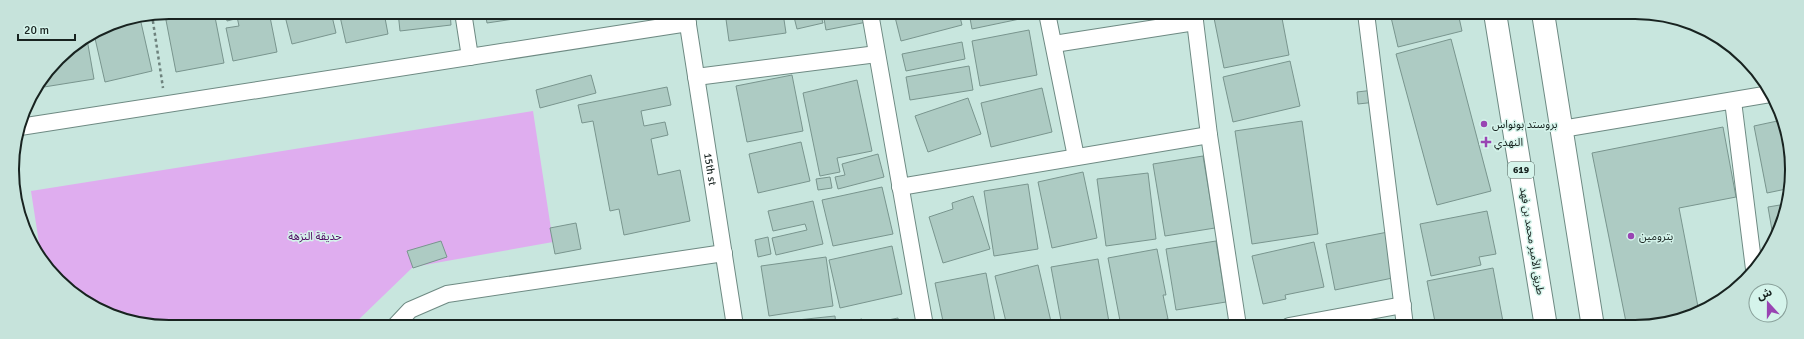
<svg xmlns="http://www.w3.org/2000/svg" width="1804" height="339" font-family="Signika,'Noto Sans Arabic',sans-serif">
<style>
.green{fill:#dfadef}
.building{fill:#adcbc3;stroke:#79958e}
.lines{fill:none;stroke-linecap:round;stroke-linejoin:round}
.street-casing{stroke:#6e8a83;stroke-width:18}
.highway-casing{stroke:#6e8a83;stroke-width:24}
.path{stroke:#6e827d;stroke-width:2.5;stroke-dasharray:3 3;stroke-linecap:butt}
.street{stroke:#fff;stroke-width:16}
.highway{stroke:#fff;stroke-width:22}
.poi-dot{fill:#9945b3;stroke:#d5f4eb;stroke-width:1.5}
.labels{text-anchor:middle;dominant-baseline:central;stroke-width:3;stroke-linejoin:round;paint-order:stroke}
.shield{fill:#d5f4eb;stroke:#51625d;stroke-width:1}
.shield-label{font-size:10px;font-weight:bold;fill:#182320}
.poi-label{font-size:11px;fill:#182320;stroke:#d5f4eb;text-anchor:start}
.street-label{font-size:11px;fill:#182320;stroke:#d5f4eb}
.park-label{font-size:11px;fill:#4f0861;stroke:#d5f4eb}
.rim{fill:none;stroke:#182320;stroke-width:2}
</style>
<rect width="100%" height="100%" fill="#c8e6de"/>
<!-- green -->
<path class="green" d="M 533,111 L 553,242 L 413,267 L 352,326 L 149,326 L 100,311 L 51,273 L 41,256 L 31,191 Z"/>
<!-- building -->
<path class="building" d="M 179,12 L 214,12 L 224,63 L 176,72 L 165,15 Z
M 225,12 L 234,12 L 235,19 L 227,21 Z
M 236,12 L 269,12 L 277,52 L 233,61 L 226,28 L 239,26 Z
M 284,12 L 331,12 L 336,33 L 292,44 Z
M 339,12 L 389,12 L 390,17 L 385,18 L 388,34 L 346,43 Z
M 398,12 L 450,12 L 451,25 L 400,31 Z
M 485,12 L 534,12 L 534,16 L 487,23 Z
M 725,12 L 783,13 L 786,33 L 729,41 Z
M 793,13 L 820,13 L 823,23 L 797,29 Z
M 823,13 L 866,13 L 867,22 L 826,30 Z
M 894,13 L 959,13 L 962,25 L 901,41 Z
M 969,13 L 1034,13 L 1034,16 L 972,29 Z
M 1213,13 L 1281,13 L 1289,55 L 1224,68 Z
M 1390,13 L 1458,13 L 1462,31 L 1398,47 Z
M 140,18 L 152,71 L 105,82 L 94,34 L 109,24 Z
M 1029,30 L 1037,75 L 980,86 L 972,41 Z
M 87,39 L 94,79 L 44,87 L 43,81 L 58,58 Z
M 1451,39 L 1491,191 L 1437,205 L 1396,54 Z
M 962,42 L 965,59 L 906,71 L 902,54 Z
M 1290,61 L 1300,106 L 1233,122 L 1223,77 Z
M 969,66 L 973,90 L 910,100 L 906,77 Z
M 591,75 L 596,93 L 540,108 L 536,90 Z
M 792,75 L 803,131 L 747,142 L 736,86 Z
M 857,80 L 872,151 L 837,158 L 840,172 L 820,176 L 803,93 Z
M 667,87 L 671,105 L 641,111 L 644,126 L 665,122 L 668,135 L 651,139 L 658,175 L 680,170 L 690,221 L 624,235 L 619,209 L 610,211 L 593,121 L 582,123 L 578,105 Z
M 1042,88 L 1052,132 L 991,147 L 981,103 Z
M 1374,90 L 1376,102 L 1358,104 L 1357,92 Z
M 968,98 L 981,134 L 928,152 L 915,116 Z
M 1782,120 L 1787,129 L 1791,188 L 1767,193 L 1754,126 Z
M 1302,121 L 1318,234 L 1252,244 L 1235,131 Z
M 1723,127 L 1736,197 L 1679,208 L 1699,312 L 1645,327 L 1627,327 L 1592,153 Z
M 801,142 L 810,181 L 758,193 L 749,154 Z
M 878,154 L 884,177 L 838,189 L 835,177 L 845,175 L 842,164 Z
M 1203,156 L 1215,228 L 1165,236 L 1153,164 Z
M 1083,172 L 1097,238 L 1052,248 L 1038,182 Z
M 1148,173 L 1156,239 L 1106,246 L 1097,179 Z
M 830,177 L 832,188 L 818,190 L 816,179 Z
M 1028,184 L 1038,249 L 994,256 L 984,191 Z
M 882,187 L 893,234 L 833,246 L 822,200 Z
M 973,196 L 990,249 L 943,263 L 929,217 L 953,209 L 952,203 Z
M 813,201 L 823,244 L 776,255 L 772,238 L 807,230 L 805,224 L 773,231 L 768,211 Z
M 1786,204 L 1776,239 L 1774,242 L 1768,207 Z
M 1487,211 L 1496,254 L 1479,257 L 1481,265 L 1431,276 L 1420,224 Z
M 576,223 L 581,249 L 555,254 L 550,228 Z
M 1393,231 L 1402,276 L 1335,290 L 1326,244 Z
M 768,237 L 771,254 L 758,257 L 755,240 Z
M 441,241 L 447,257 L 413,268 L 407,251 Z
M 1216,241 L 1226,302 L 1176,310 L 1166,249 Z
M 1314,242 L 1324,287 L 1285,295 L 1286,299 L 1263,304 L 1252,256 Z
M 892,246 L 902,294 L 840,308 L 829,260 Z
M 1157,249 L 1166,295 L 1163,295 L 1168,319 L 1130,326 L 1121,326 L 1108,258 Z
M 826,257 L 833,306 L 769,316 L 761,266 Z
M 1098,259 L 1109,322 L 1085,326 L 1062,326 L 1051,267 Z
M 1038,265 L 1052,326 L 1007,326 L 995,276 Z
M 1493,268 L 1504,327 L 1436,327 L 1427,281 Z
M 986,273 L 996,326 L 944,326 L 935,283 Z
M 835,316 L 836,326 L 779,326 L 778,322 Z
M 898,318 L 899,326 L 844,326 L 843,323 L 862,319 L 863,325 Z"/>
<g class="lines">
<!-- street casing -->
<g class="street-casing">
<g id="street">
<path d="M 463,12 L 470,57"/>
<path id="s1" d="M 686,12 L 735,326"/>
<path d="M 870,13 L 925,326"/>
<path d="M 1047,13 L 1076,157"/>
<path d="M 1194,13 L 1209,135 L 1238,326"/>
<path d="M 1366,13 L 1405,326"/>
<path d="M 1054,44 L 1195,22"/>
<path d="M 696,77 L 877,54"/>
<path d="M 1733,101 L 1754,269"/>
<path d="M 20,127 L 688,23"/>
<path d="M 1562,129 L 1770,94"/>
<path d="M 900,187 L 1209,135"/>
<path d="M 395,326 L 410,310 L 447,294 L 724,253"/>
<path d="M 1289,326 L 1403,305"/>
</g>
</g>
<!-- highway casing -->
<g class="highway-casing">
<path id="highway" d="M 1495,13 L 1546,327
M 1543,13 L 1593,327"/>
</g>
<!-- path -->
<path class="path" d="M 152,15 L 163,88"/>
<!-- street -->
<use href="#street" class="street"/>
<!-- highway -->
<use href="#highway" class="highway"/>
</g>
<!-- markers -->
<g class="poi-dot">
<circle cx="1484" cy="124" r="4"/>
<path d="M1484 136h4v4h4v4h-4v4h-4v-4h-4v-4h4z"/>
<circle cx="1631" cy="236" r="4"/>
</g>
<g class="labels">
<!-- shield labels -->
<rect class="shield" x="1508" y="162" width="26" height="16" rx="3"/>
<g class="shield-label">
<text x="1521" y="170">619</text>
</g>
<!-- poi labels -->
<g class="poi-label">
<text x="1492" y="124">بروستد بونواس</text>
<text x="1494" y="142">النهدي</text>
<text x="1639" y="236">بترومين</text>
</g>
<!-- street labels -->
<g class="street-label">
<text stroke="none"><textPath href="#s1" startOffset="159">15th st</textPath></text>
<text transform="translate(1532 241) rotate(81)">طريق الأمير محمد بن فهد</text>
</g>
<!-- park labels -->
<g class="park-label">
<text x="315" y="236">حديقة النزهة</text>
</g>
</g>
<!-- crop -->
<path d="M0 0H1804V339H0ZM169 19H1635A150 150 0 0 1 1785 169V170A150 150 0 0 1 1635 320H169A150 150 0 0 1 19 170V169A150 150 0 0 1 169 19Z" fill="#c6e3db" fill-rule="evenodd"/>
<path class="rim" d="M169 19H1635A150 150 0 0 1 1785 169V170A150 150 0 0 1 1635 320H169A150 150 0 0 1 19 170V169A150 150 0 0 1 169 19Z"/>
<!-- north arrow -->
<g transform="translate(1768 303) rotate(339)"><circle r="19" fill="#d5f4eb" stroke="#89a09a"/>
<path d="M0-3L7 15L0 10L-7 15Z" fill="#9945b3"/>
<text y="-6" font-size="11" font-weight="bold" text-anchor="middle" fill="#182320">ش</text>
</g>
<!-- scale -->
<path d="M18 34v6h57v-6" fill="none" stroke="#182320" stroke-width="2"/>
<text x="24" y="34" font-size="12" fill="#182320" stroke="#d5f4eb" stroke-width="3" paint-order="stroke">20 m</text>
</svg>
